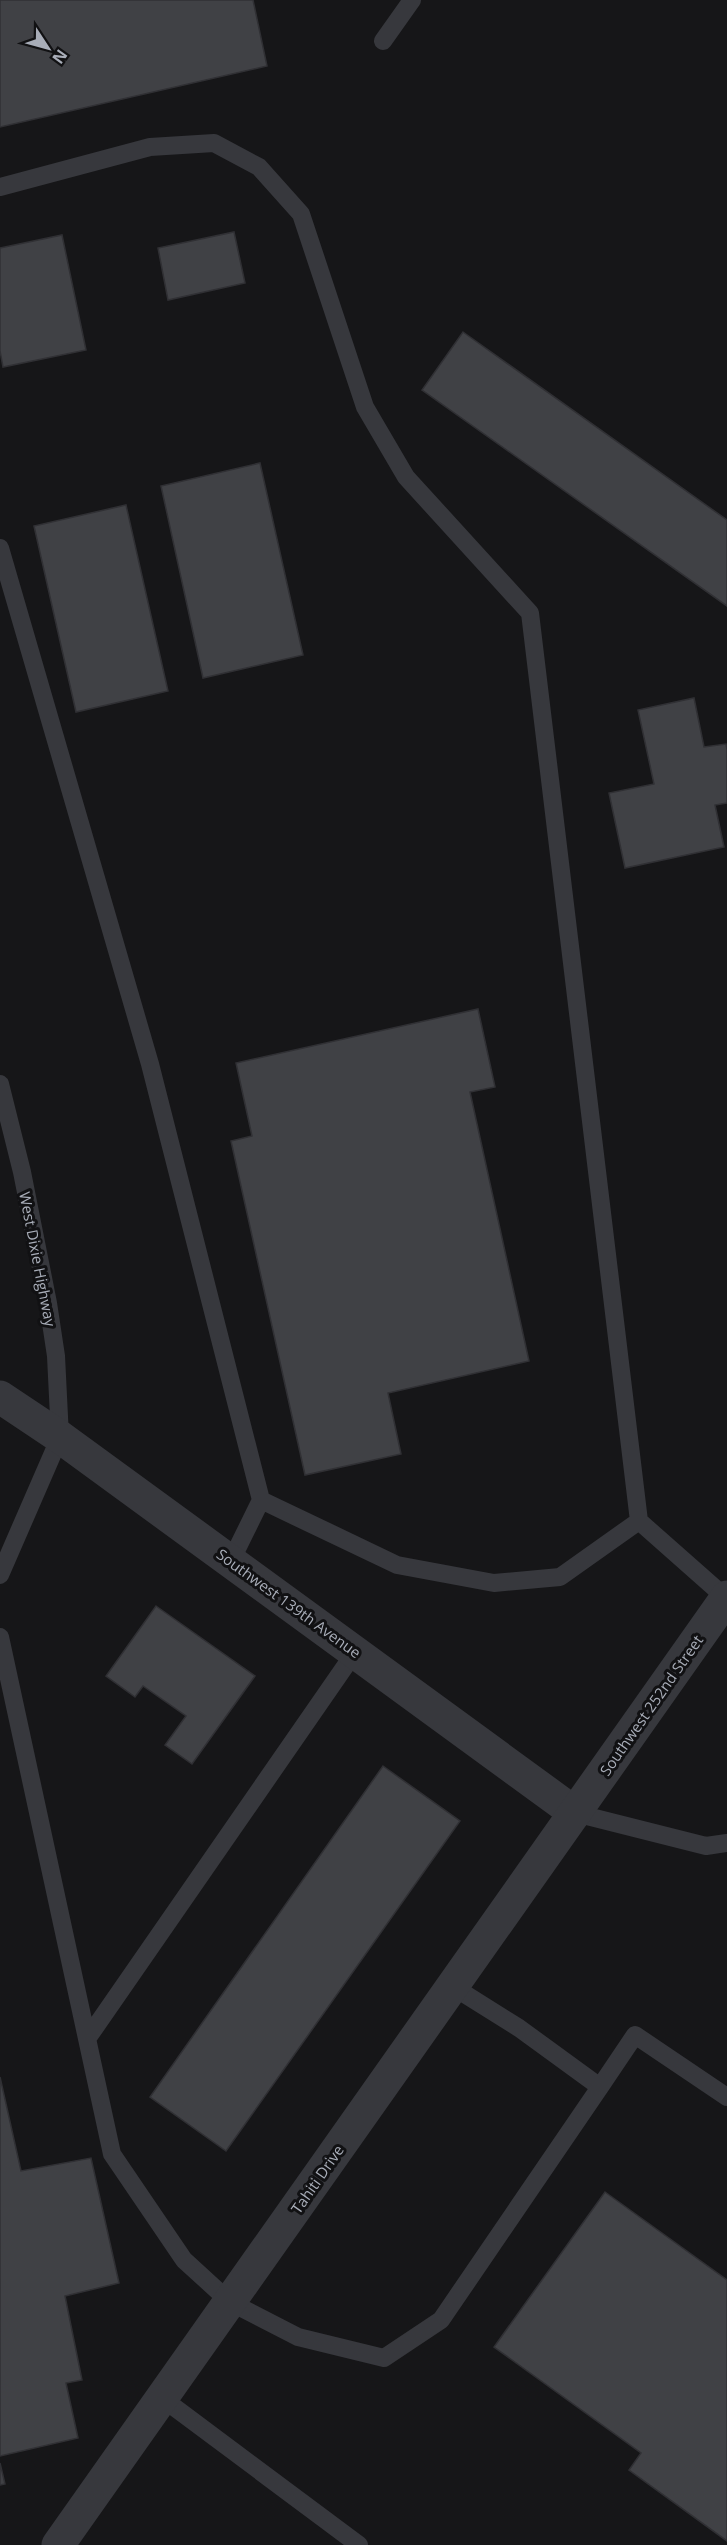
<svg xmlns="http://www.w3.org/2000/svg" width="727" height="2545" font-family="'Open Sans',sans-serif">
<style>
.building{fill:#404145;stroke:#303034;stroke-width:1.5}
.lines{fill:none;stroke-linecap:round;stroke-linejoin:round}
.service{stroke:#37383d;stroke-width:18}
.minor{stroke:#37383d;stroke-width:33}
.tertiary{stroke:#37383d;stroke-width:33}
.labels{text-anchor:middle;dominant-baseline:central;stroke-width:6;stroke-linejoin:round;paint-order:stroke}
.street-label{font-size:15px;fill:#a8adb8;stroke:#111113}
</style>
<rect width="100%" height="100%" fill="#161618"/>
<!-- building -->
<path class="building" d="M 0,0 L 253,0 L 267,66 L 0,127 Z
M 234,232 L 245,283 L 168,300 L 158,248 Z
M 62,235 L 86,350 L 3,367 L 0,351 L 0,248 Z
M 463,332 L 727,520 L 727,606 L 422,390 Z
M 260,463 L 303,655 L 203,678 L 161,486 Z
M 126,505 L 168,691 L 76,712 L 34,526 Z
M 694,698 L 704,747 L 726,744 L 727,749 L 727,803 L 715,805 L 724,847 L 625,868 L 609,793 L 654,784 L 638,710 Z
M 478,1009 L 495,1087 L 470,1092 L 529,1361 L 388,1393 L 401,1454 L 305,1475 L 231,1141 L 252,1136 L 236,1063 Z
M 156,1606 L 255,1676 L 192,1764 L 165,1745 L 186,1716 L 143,1686 L 135,1697 L 106,1676 Z
M 383,1766 L 460,1821 L 226,2151 L 150,2097 Z
M 0,2077 L 21,2171 L 91,2158 L 119,2283 L 65,2296 L 82,2380 L 66,2383 L 78,2438 L 0,2456 Z
M 605,2192 L 727,2280 L 727,2541 L 629,2470 L 641,2453 L 494,2347 Z
M 0,2463 L 5,2484 L 0,2485 Z"/>
<g class="lines">
<!-- service -->
<path class="service" d="M 383,41 L 412,0
M 0,187 L 150,147 L 214,143 L 259,167 L 301,214 L 365,407 L 406,477 L 530,613 L 639,1521 L 726,1598
M 0,548 L 150,1064 L 261,1500 L 231,1561
M 0,1084 L 22,1172 L 48,1303 L 56,1356 L 60,1437 L 0,1575
M 261,1500 L 397,1565 L 494,1583 L 560,1577 L 639,1521
M 0,1637 L 112,2154 L 184,2260 L 230,2302 L 298,2337 L 384,2358 L 441,2320 L 600,2087
M 575,1813 L 706,1846 L 727,1843
M 452,1986 L 519,2028 L 600,2087 L 635,2035 L 727,2097
M 87,2039 L 355,1652
M 162,2398 L 359,2545"/>
<!-- minor -->
<path class="minor" d="M 0,1397 L 60,1437 L 575,1813"/>
<!-- tertiary -->
<path class="tertiary" d="M 58,2545 L 727,1597"/>
</g>
<g class="labels">
<!-- street labels -->
<g class="street-label">
<text transform="translate(38 1259) rotate(79)">West Dixie Highway</text>
<text transform="translate(289 1603) rotate(36)">Southwest 139th Avenue</text>
<text transform="translate(651 1705) rotate(-55)">Southwest 252nd Street</text>
<text transform="translate(317 2179) rotate(-55)">Tahiti Drive</text>
</g>
</g>
<!-- north arrow -->
<g transform="translate(48 48) rotate(126)" stroke="#111113" stroke-width="4.5" paint-order="stroke">
<path d="M0-4.5L10 22L0 15L-10 22Z" fill="#a8adb8"/>
<text y="-9" font-size="16" font-weight="bold" text-anchor="middle" fill="#a8adb8">N</text>
</g>
</svg>
